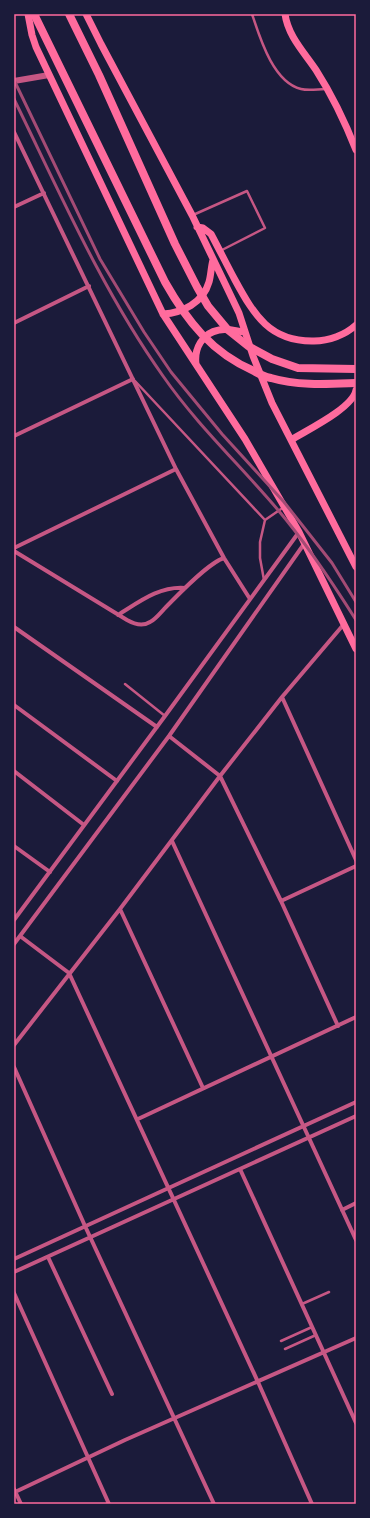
<svg xmlns="http://www.w3.org/2000/svg" width="370" height="1518" font-family="'Work Sans',sans-serif">
<style>
.lines{fill:none;stroke-linecap:round;stroke-linejoin:round}
.service{stroke:#c65784;stroke-width:2.5}
.minor{stroke:#c65784;stroke-width:4}
.tertiary{stroke:#c65784;stroke-width:6}
.primary{stroke:#ff6b9d;stroke-width:7}
.trunk{stroke:#ff6b9d;stroke-width:8}
.rail{stroke:#a44b75;stroke-width:3}
.neatline{fill:none;stroke:#ff6b9d;stroke-width:1.5}
</style>
<rect width="100%" height="100%" fill="#1b1b3a"/>
<g class="lines">
<!-- service -->
<path class="service" d="M 252,14 C 260,38 273,82 301,89 C 309,91 318,89 326,89
M 193,215 L 247,191 L 265,228 L 220,251
M 135,381 L 265,520 L 284,507
M 264,580 L 260,558 L 260,542 L 265,520
M 125,684 L 165,716
M 302,1304 L 329,1292
M 281,1341 L 312,1327
M 285,1349 L 316,1335"/>
<!-- minor -->
<path class="minor" d="M 14,132 L 176,469 L 224,558 L 250,599
M 14,207 L 44,193
M 14,323 L 89,286
M 14,436 L 133,379
M 14,548 L 176,469
M 14,551 L 127,620 C 134,624 142,627 150,622 C 156,619 161,612 166,607 C 178,595 208,563 224,558
M 118,615 C 139,602 159,586 185,588
M 14,627 L 157,727
M 282,697 L 356,860
M 14,705 L 117,781
M 169,736 L 220,776 L 281,901 L 338,1026
M 14,771 L 84,825
M 172,841 L 356,1240
M 14,846 L 50,872
M 281,901 L 356,866
M 120,909 L 203,1088
M 14,920 L 165,716 L 299,532
M 20,936 L 69,973 L 258,1382 L 312,1504
M 14,944 L 169,736 L 304,544
M 14,1045 L 120,909 L 220,776 L 282,697 L 344,624
M 14,1067 L 85,1226 L 214,1504
M 138,1119 L 356,1017
M 240,1169 L 356,1423
M 342,1210 L 356,1203
M 48,1257 L 112,1394
M 14,1259 L 356,1102
M 14,1272 L 356,1116
M 14,1293 L 109,1504
M 14,1489 L 21,1504
M 15,1492 L 125,1440 L 356,1338"/>
<!-- tertiary -->
<path class="tertiary" d="M 14,81 L 49,75"/>
<!-- primary -->
<path class="primary" d="M 28,14 L 32,35 L 36,47 L 163,314 L 245,439 L 267,477 L 299,532 L 356,649
M 86,14 L 101,44 L 192,215 L 229,292 L 239,313 L 253,356 L 272,403 L 356,567
M 285,14 C 288,36 304,52 316,70 C 332,95 345,122 356,150
M 197,227 L 203,228 L 211,234 C 219,249 227,265 235,280 C 254,315 270,342 314,341 C 329,341 345,335 356,325
M 163,314 C 182,313 203,303 209,282 C 211,275 211,267 213,260
M 196,364 C 194,349 202,333 219,330 C 227,328 236,331 244,332
M 291,440 C 307,430 353,408 356,390"/>
<!-- trunk -->
<path class="trunk" d="M 34,14 L 165,282 C 187,321 212,353 254,371 C 259,374 265,377 271,378 C 298,386 328,384 356,383
M 69,14 L 99,75 L 175,244 L 197,287 L 208,306 L 228,330 L 248,346 L 272,359 L 298,368 L 356,369"/>
<!-- rail -->
<path class="rail" d="M 14,80 L 100,259 L 144,332 L 171,372 L 222,434 L 284,502 L 332,563 L 356,602
M 14,99 C 60,193 102,290 163,376 C 197,425 240,465 278,510 C 307,544 332,582 356,620"/>
</g>
<!-- border -->
<rect width="370" height="1518" fill="none" stroke="#1b1b3a" stroke-width="30"/>
<rect x="15" y="15" width="340" height="1488" class="neatline"/>
</svg>
